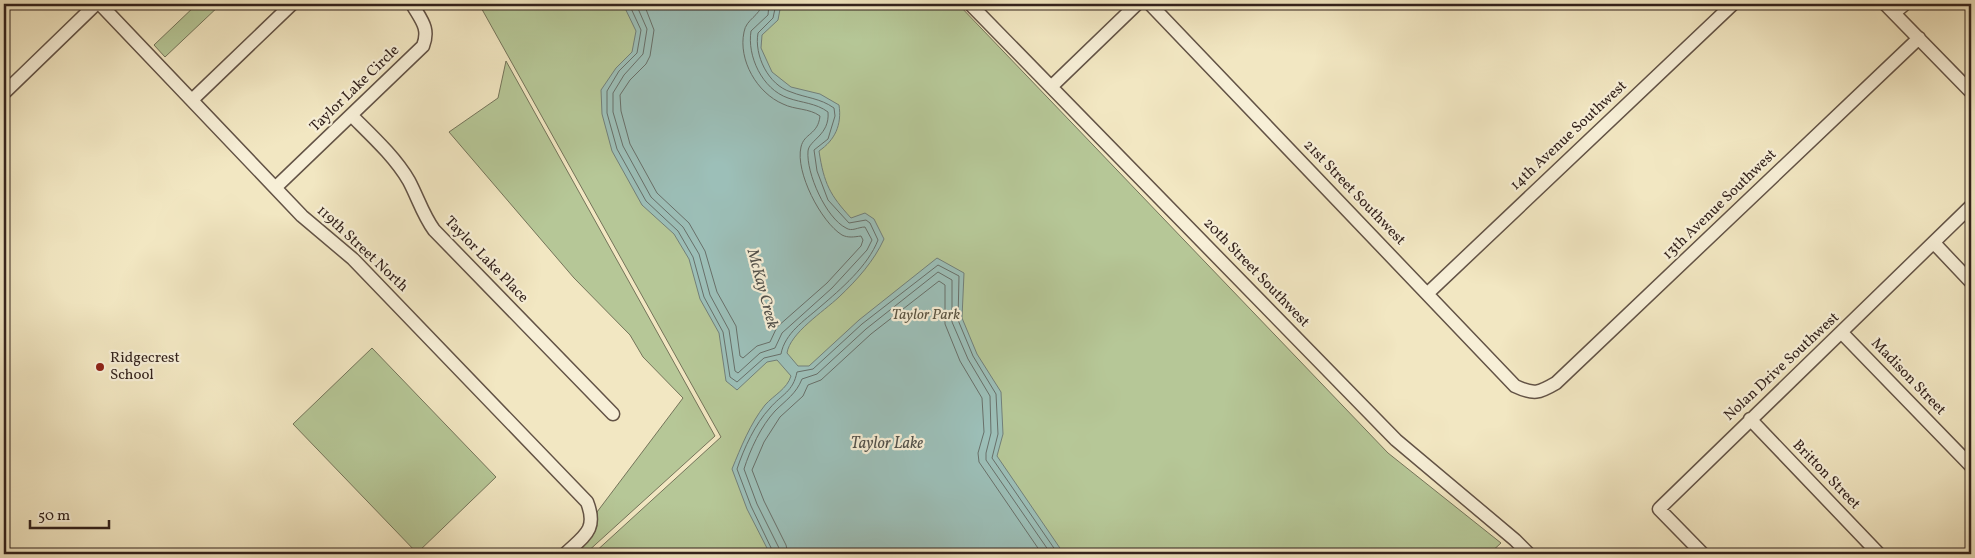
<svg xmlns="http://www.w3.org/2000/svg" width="1975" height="558" font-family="Vollkorn,serif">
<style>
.green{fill:#b6c797;stroke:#74745a}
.water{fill:#9cbfb8;stroke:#72807a}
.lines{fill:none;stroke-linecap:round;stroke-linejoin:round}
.shore{stroke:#68706a;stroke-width:1}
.minor-casing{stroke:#635346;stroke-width:15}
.minor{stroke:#f7efd7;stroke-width:12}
.poi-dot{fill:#8f2418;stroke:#f7efd7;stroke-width:2}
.labels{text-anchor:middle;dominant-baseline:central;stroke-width:4.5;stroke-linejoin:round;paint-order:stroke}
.street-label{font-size:15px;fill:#33221c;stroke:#f7efd7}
.park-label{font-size:15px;font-style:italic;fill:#5a5441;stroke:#f7efd7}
.poi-label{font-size:15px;fill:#33221c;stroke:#f7efd7;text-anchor:start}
.water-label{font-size:16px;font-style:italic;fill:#52514b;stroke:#f7efd7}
</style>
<rect width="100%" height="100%" fill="#f2e7c2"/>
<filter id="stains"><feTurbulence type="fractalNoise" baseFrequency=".004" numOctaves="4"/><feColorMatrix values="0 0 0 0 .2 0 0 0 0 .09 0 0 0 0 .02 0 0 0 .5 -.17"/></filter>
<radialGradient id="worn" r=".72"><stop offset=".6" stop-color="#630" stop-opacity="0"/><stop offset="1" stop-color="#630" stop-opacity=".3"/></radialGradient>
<!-- green -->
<path class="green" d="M 197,4 L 221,4 L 165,57 L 154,45 Z
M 479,4 L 958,4 L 1388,453 L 1501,543 L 1489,554 L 593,554 L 721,437 Z
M 506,61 L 715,436 L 585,554 L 574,554 C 591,538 599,534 597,512 L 683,398 L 643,357 L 630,335 L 574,278 L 449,132 L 498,98 Z
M 372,348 L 496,477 L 417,553 L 293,424 Z"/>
<!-- water -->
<path class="water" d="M 623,4 L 781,4 L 778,20 L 762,35 L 761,48 L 772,72 L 791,87 L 820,94 L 839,105 C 842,125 835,140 819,151 C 824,184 830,195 851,218 L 865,213 L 874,219 L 884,239 C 874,261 857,280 839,297 C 823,312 790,333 787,353 L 798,366 L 809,366 L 859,320 L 937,258 L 964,273 L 962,318 L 977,354 L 1001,392 L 1003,434 L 997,456 L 1064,554 L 770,554 L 747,509 L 732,469 C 741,447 750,424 765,405 C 774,395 787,389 791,376 L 777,360 L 767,362 L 737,390 L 726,381 L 719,333 L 700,299 L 689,259 L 674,234 L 642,205 L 612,151 L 602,114 L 601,90 L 616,68 L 632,52 L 636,31 Z"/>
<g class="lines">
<!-- shore -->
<path class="shore" d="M 629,4 L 641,30 L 637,53 L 619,71 L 607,91 L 607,113 L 617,149 L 646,201 L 678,231 L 693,257 L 704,297 L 723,332 L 730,377 L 737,382 L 764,358 L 781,354 C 785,333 804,321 820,307 C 841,289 868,266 878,240 L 870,223 L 866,220 L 849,223 L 828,200 L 817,171 L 814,150 L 828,139 L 835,116 L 834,108 C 820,98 806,98 791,92 C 768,85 754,55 758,33 L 773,18 L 776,4
M 636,4 L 647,29 L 643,54 L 624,75 L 613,93 L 613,112 L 623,146 L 651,197 L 683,227 L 699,254 L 710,295 L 729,330 L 735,371 L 738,373 L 760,353 L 775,348 L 782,333 L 832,288 L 867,250 L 872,240 L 865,227 C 858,227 852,232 846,228 C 826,218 806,173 808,151 C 809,140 830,135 828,112 C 816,103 802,103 788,98 C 762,89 747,56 751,31 L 768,15 L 769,4
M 644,4 L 654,30 L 650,56 L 646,64 L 630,80 L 620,95 L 621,111 L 630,144 L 657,193 L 689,223 L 705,251 L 717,292 L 736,326 L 740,356 L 743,358 L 757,346 L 770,342 L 777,327 L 827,283 L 861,246 L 863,240 L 861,236 C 854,237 848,238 842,235 C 821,222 795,172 801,147 C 804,133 818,135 820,116 C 809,108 795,110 783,104 C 757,93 738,60 744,32 C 746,19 760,16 762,4
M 774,554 L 751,506 L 737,469 C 744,448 755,424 770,408 C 782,394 793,392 797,372 L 813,369 L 862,324 L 938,265 L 959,276 L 958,320 L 973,356 L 996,394 L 998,434 L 992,458 L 1058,554
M 780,554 L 779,548 L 757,504 L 744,469 C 750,450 761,426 775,411 C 786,400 796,394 802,379 L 817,374 L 866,329 L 938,272 L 952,280 L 952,322 L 968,359 L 990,396 L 991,433 L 986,453 L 986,460 L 1051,554
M 788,554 L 786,545 L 764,501 L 752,470 L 764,442 L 780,417 L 803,396 L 808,385 L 821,380 L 871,334 L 939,281 L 945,285 L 945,324 L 960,361 L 982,398 L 984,432 L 978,453 L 979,462 L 1042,554"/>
<!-- minor casing -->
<g class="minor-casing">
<path id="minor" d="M 100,4 L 302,216 L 353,259 L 587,502 C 598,530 584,536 565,554
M 970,4 L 1396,440 L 1515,540 L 1529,554
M 1150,4 L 1515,386 C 1534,395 1539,393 1556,383 L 1919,38
M 1885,4 L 1971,92
M 1894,13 L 1905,4
M 1052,86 L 1137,4
M 4,93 L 96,4
M 193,99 L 292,4
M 352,116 C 372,136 395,157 409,181 C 418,198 423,215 434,230 L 613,414
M 276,187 L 423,46 C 430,28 421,20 412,4
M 1934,243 L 1971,282
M 1428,293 L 1733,4
M 1842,333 L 1971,466
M 1750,419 L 1879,554
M 1703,554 L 1659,509 L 1971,206"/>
</g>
<!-- minor -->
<use href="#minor" class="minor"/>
</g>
<!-- markers -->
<circle class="poi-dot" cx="100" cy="367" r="5"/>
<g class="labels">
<!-- street labels -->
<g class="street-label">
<text transform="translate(355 89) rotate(-44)">Taylor Lake Circle</text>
<text transform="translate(1569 136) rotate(-43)">14th Avenue Southwest</text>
<text transform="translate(1354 193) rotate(46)">21st Street Southwest</text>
<text transform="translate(1720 205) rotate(-44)">13th Avenue Southwest</text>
<text transform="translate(362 249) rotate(43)">119th Street North</text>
<text transform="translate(486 260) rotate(46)">Taylor Lake Place</text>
<text transform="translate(1256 273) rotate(46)">20th Street Southwest</text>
<text transform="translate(1782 367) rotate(-43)">Nolan Drive Southwest</text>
<text transform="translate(1908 377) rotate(46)">Madison Street</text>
<text transform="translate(1826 475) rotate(46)">Britton Street</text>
</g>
<!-- park labels -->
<g class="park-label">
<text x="926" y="315">Taylor Park</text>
</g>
<!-- poi labels -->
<g class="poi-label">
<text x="110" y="358">Ridgecrest<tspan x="110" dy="17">School</tspan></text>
</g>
<!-- water labels -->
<g class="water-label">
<text transform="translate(762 289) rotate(75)">McKay Creek</text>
<text x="887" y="444">Taylor Lake</text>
</g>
</g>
<!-- margin -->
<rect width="1975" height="558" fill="none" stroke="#f2e7c2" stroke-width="20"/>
<rect x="5" y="5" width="1965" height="548" fill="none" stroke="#33221c" stroke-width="2.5"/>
<rect x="10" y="10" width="1955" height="538" fill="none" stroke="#33221c"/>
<!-- scale -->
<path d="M30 520v8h79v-8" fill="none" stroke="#33221c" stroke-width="2.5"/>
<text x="38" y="520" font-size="15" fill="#33221c" stroke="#f7efd7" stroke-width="4" paint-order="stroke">50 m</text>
<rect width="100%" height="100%" filter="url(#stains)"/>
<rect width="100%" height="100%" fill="url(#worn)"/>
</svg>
